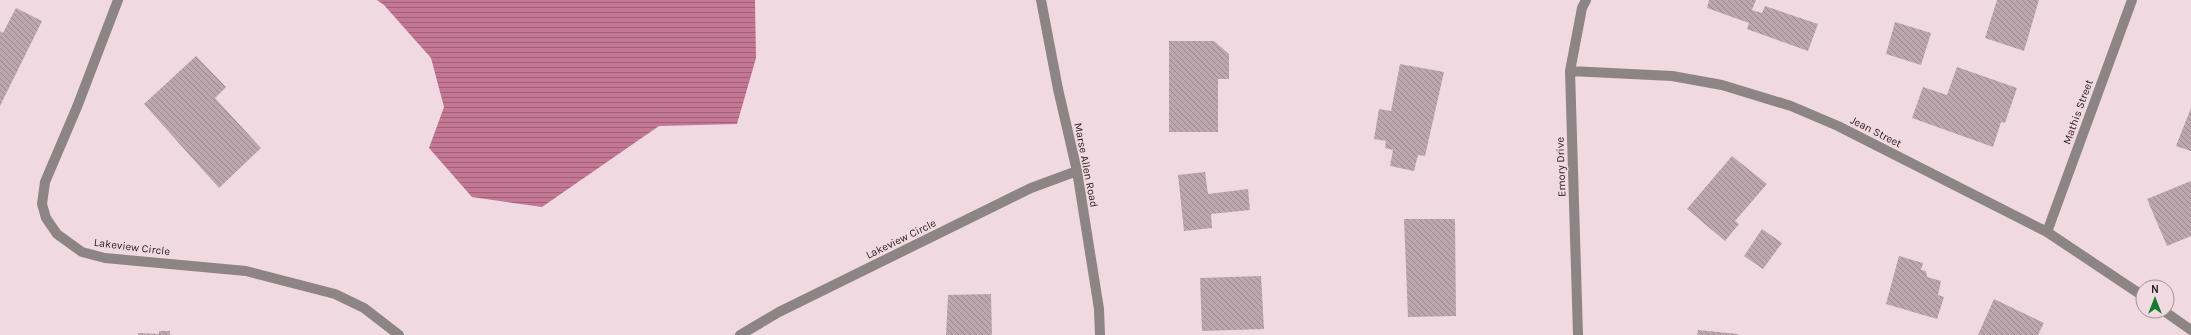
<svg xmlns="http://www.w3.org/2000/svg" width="2191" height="335" font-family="Karla,sans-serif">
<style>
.water{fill:url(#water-rules)}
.building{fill:url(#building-back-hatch)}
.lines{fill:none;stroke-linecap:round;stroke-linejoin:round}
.minor{stroke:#8d8486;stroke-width:10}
.labels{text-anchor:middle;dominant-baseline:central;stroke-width:3;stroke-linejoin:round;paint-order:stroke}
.street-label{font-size:11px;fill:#2b2225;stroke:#f0d9e1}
</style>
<defs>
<pattern id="water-rules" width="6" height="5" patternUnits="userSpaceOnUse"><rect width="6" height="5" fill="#c47793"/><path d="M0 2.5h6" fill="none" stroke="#9f6178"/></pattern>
<pattern id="building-back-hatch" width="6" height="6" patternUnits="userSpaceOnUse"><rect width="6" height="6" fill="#bda7ae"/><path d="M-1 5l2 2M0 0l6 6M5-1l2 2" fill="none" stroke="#9a888d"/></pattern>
</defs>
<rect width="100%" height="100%" fill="#f0d9e1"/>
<!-- water -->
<path class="water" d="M 377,0 L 755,0 L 756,58 L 737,124 L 659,126 L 542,207 L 472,197 L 429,148 L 444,107 L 431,58 L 384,5 Z"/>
<!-- building -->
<path class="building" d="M 1709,0 L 1756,0 L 1752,10 L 1762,13 L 1765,6 L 1818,24 L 1808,51 L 1747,29 L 1749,23 L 1707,8 Z
M 1997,0 L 2039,0 L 2024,51 L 1985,38 Z
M 16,8 L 42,21 L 0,106 L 0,31 L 3,33 Z
M 1895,22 L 1931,33 L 1921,65 L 1886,54 Z
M 1169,41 L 1214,41 L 1229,54 L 1229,79 L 1218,79 L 1218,132 L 1169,132 Z
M 196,56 L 226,87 L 215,98 L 261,148 L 219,188 L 144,104 Z
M 1400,64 L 1444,72 L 1425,156 L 1418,155 L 1414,171 L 1390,166 L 1393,150 L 1385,148 L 1386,141 L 1374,139 L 1379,109 L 1391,111 Z
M 1957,67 L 2017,88 L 2005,123 L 2001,122 L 1993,147 L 1912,118 L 1923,87 L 1947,95 Z
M 2191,108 L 2191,151 L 2176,146 Z
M 1732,156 L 1767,184 L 1735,221 L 1739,224 L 1725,241 L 1687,209 Z
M 1205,172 L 1208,194 L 1248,189 L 1250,210 L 1211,214 L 1212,228 L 1184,231 L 1178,175 Z
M 2191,181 L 2191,236 L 2167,246 L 2147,199 Z
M 1404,219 L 1455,219 L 1456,316 L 1408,317 Z
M 1762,229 L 1782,243 L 1763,269 L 1744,256 Z
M 1899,256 L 1923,263 L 1921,270 L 1926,271 L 1927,277 L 1941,281 L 1938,295 L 1944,297 L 1937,319 L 1886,304 Z
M 1261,276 L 1264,329 L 1202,331 L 1200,278 Z
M 991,294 L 992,335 L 946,335 L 948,295 Z
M 1994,299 L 2044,323 L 2038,335 L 1978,335 Z
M 1698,330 L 1738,334 L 1738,335 L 1697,335 Z
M 159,331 L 170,331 L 170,335 L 138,335 L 138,333 L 159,334 Z"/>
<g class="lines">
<!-- minor -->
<path class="minor" d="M 118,0 L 77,107 L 45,182 L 42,204 L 46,218 L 57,234 L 82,252 L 105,258 L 246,271 L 335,294 L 364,308 L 399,335
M 1041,0 L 1058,89 L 1077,171 L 1099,309 L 1100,335
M 1570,71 L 1672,76 L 1722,85 L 1791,106 L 1838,126 L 2047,232 L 2143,296
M 2047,232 L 2132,0
M 2164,311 L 2191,330
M 740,335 L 779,312 L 1031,188 L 1077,171
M 1578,335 L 1570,71 L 1582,8 L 1586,0"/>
</g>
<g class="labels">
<!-- street labels -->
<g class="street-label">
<text transform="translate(2078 112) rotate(-70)">Mathis Street</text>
<text transform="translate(1876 132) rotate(27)">Jean Street</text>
<text transform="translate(1086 165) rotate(79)">Marse Allen Road</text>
<text transform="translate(1561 167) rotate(-92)">Emory Drive</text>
<text transform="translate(901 239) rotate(-26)">Lakeview Circle</text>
<text transform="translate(132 247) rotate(7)">Lakeview Circle</text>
</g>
</g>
<!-- north arrow -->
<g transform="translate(2155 299)"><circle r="19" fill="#f0d9e1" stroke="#a19096"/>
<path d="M0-3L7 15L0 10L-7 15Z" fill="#147b2f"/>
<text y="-6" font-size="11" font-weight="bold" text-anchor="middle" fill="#2b2225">N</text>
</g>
</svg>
